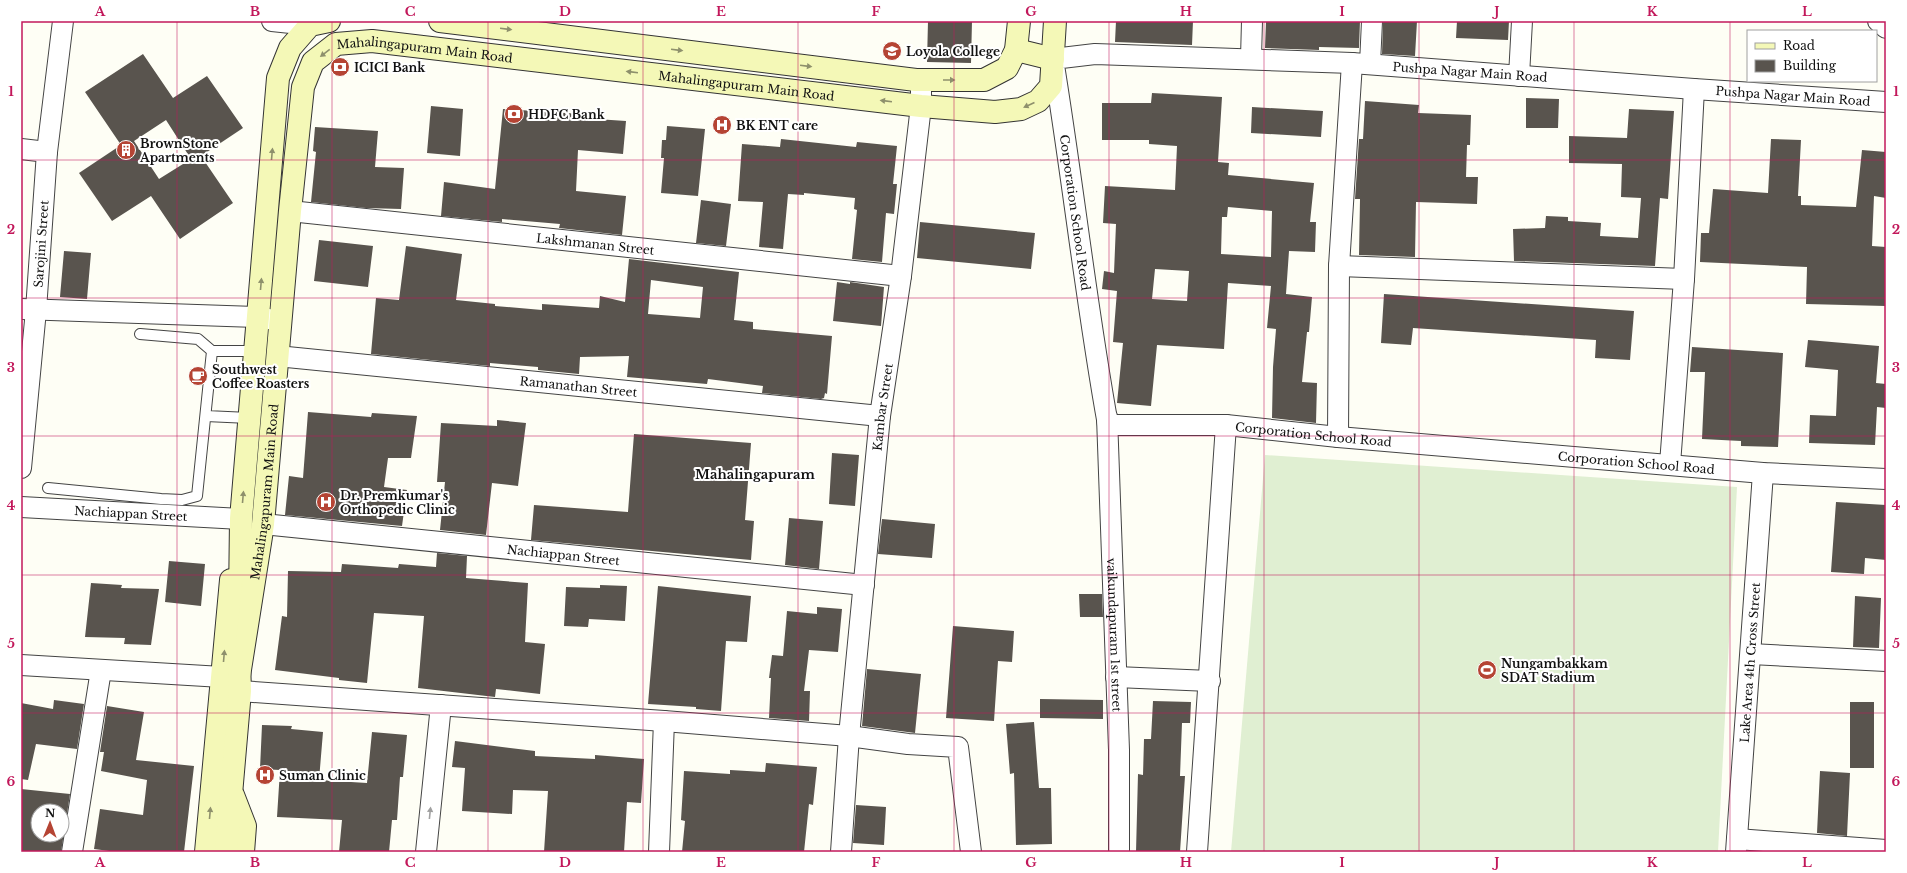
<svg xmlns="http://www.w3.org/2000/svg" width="1907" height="873" font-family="'Libre Baskerville',serif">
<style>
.pitch{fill:#e0efd2}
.building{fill:#59544e;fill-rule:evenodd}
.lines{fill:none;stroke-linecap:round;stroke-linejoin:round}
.lane-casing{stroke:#444;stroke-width:12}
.street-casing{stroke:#444;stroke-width:22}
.secondary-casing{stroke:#333;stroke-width:24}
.lane{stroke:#fff;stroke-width:10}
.street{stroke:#fff;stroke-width:20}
.secondary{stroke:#f4f8b7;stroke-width:22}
.oneway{fill:#8e906c}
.oneway2{fill:#a0a0a0}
.grid{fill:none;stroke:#c2185b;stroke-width:1;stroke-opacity:0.55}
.labels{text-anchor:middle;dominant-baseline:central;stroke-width:4;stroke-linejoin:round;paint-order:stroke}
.poi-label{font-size:12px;font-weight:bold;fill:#111;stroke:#fff;text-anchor:start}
.street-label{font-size:12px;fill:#111;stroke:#fff}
.neighbourhood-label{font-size:13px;font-weight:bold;fill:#111;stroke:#fff}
.neatline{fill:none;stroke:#c2185b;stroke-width:1.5}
.grid-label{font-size:13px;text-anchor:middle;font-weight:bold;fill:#c2185b}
</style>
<rect width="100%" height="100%" fill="#fefef5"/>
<!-- pitch -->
<path class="pitch" d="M 1265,455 L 1737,487 L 1718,852 L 1231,852 Z"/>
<!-- building -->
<path class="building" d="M 928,21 L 972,21 L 971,63 L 927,62 Z
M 1116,21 L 1193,21 L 1192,45 L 1115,42 Z
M 1266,21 L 1360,21 L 1359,48 L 1319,47 L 1319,50 L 1265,48 Z
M 1383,21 L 1417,21 L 1415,56 L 1382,54 Z
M 1457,21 L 1509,21 L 1508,40 L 1456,38 Z
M 143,54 L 173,98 L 207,76 L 243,128 L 201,156 L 233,203 L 180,239 L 151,196 L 112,221 L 79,173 L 121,145 L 85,92 ZM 166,120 L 191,159 L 159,179 L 134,141 Z
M 1152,93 L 1222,97 L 1218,162 L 1229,163 L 1228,175 L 1314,183 L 1310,222 L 1316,222 L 1315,252 L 1289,251 L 1286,294 L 1312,297 L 1309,332 L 1307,332 L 1302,382 L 1317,383 L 1316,423 L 1272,418 L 1273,367 L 1276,329 L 1267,328 L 1271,286 L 1228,283 L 1224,349 L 1157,345 L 1151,406 L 1117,403 L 1123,343 L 1113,342 L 1117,291 L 1102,289 L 1104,271 L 1114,273 L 1116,224 L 1103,223 L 1105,186 L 1175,190 L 1177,146 L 1149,144 L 1149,140 L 1102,140 L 1102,103 L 1151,103 ZM 1228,207 L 1272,211 L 1271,257 L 1221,254 L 1222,217 L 1227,217 ZM 1155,269 L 1189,271 L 1187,301 L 1152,299 Z
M 1526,98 L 1559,99 L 1558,128 L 1526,128 Z
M 1365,101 L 1419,105 L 1418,113 L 1471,115 L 1470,145 L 1467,145 L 1466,177 L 1478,177 L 1477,204 L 1416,202 L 1415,257 L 1359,255 L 1360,199 L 1355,199 L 1359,139 L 1363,139 Z
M 431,106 L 463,109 L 460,156 L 427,153 Z
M 1252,107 L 1323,111 L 1321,137 L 1251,133 Z
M 503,109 L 581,114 L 581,118 L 626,121 L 623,154 L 578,150 L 576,191 L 626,196 L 622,235 L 559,228 L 560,224 L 502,219 L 502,222 L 441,216 L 444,182 L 495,189 Z
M 1629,109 L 1674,111 L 1668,199 L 1660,198 L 1655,266 L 1514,261 L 1513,229 L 1545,228 L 1546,216 L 1568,217 L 1568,221 L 1601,223 L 1600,236 L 1638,238 L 1641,198 L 1621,197 L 1622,164 L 1569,163 L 1569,136 L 1627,138 Z
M 667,126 L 705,129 L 698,196 L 661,193 L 664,158 L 661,158 L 662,140 L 666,140 Z
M 315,127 L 378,131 L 375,167 L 404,168 L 401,209 L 366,208 L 311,202 L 316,152 L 313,151 Z
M 781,139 L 856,147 L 857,142 L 897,146 L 893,184 L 897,184 L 894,214 L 886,213 L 882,262 L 852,259 L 857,210 L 854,209 L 855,198 L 804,193 L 804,195 L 788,194 L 783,249 L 759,247 L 763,202 L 738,201 L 742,144 L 780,147 Z
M 1771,139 L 1801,140 L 1798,196 L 1801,196 L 1801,205 L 1856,207 L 1862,150 L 1886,152 L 1886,198 L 1874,196 L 1872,246 L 1886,247 L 1886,306 L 1806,304 L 1807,267 L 1700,262 L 1701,233 L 1709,233 L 1713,189 L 1768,193 Z
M 701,200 L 731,204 L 726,246 L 696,243 Z
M 920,222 L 1035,233 L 1031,269 L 917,258 Z
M 319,240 L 373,246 L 368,287 L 314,281 Z
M 406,246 L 462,254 L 456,300 L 495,304 L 495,306 L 542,310 L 542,304 L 599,308 L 600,296 L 625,302 L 629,259 L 739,272 L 734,320 L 753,322 L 753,329 L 832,336 L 827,394 L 825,393 L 824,398 L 821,399 L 762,393 L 763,386 L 708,379 L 707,384 L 627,377 L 629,356 L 580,357 L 579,374 L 538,370 L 538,367 L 490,363 L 490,366 L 371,354 L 376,298 L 399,300 ZM 651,280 L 703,287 L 700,318 L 648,314 Z
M 64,251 L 91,253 L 87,299 L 60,297 Z
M 837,282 L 850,284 L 850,282 L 884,287 L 881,326 L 833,321 Z
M 1384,294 L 1634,311 L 1630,360 L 1595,358 L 1596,340 L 1413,328 L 1411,345 L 1381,343 Z
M 1808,340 L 1879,346 L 1876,383 L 1886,384 L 1886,408 L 1877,407 L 1875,445 L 1809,443 L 1810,415 L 1836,416 L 1838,370 L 1805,367 Z
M 1692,347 L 1783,353 L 1778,447 L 1741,446 L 1741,441 L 1702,439 L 1705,372 L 1690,372 Z
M 308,412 L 371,417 L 372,413 L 417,416 L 411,458 L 388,458 L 384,487 L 407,490 L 402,526 L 285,515 L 289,476 L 303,478 Z
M 497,420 L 526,423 L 518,486 L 492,483 L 486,535 L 440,530 L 445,482 L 437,482 L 441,423 L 497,426 Z
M 634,434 L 751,443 L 745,520 L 754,521 L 751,560 L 531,540 L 534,505 L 628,512 Z
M 832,453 L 859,455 L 855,506 L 829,504 Z
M 1836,502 L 1886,505 L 1886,560 L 1865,558 L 1864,574 L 1831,572 Z
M 789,518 L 823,521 L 819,569 L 785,565 Z
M 882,519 L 935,524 L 932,558 L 878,554 Z
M 437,553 L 467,556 L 466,578 L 528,583 L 525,642 L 545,644 L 540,694 L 496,689 L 495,697 L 418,688 L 424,616 L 374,613 L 367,683 L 339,680 L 339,678 L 275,670 L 282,616 L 287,617 L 288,571 L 341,572 L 342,564 L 398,568 L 399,564 L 436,567 Z
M 169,561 L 205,564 L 201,606 L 165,602 Z
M 91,583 L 122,585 L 121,588 L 159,589 L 151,645 L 124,644 L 125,638 L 85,637 Z
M 600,585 L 627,586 L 625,621 L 589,619 L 588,627 L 564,626 L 566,587 L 600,588 Z
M 658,586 L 751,596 L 747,642 L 726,641 L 721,711 L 696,709 L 696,707 L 648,704 Z
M 1079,594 L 1102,594 L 1103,617 L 1080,617 Z
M 1855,596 L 1881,598 L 1879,648 L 1853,647 Z
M 817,607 L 842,609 L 838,652 L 809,650 L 804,691 L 810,691 L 809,721 L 769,718 L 771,678 L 769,678 L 772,655 L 783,656 L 787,611 L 817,614 Z
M 953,626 L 1014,631 L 1012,662 L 998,661 L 994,721 L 946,718 Z
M 867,669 L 921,674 L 915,733 L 862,726 Z
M 1040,699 L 1103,700 L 1103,719 L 1040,718 Z
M 54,700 L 84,704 L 77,749 L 36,744 L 28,780 L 21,779 L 21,703 L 53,709 Z
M 1153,701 L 1191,702 L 1190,723 L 1182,723 L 1180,776 L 1185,776 L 1180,852 L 1136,852 L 1138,774 L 1143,775 L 1144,739 L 1151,739 Z
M 1850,702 L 1874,702 L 1874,768 L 1850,768 Z
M 107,706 L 144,712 L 136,760 L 194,766 L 184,852 L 117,852 L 94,849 L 100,809 L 143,815 L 147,780 L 101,771 L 104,752 L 100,752 Z
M 1034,722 L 1039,788 L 1051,788 L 1052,844 L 1016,845 L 1014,773 L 1010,774 L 1006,724 Z
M 262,725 L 292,726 L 291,729 L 323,732 L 319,780 L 367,783 L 372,732 L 407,735 L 403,777 L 400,777 L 397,820 L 392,820 L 389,852 L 339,852 L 342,820 L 277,817 L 280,770 L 260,769 Z
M 455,741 L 535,751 L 535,756 L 595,759 L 595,755 L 644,759 L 641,803 L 627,802 L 624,852 L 544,852 L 548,791 L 513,790 L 512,814 L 462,811 L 465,768 L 452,767 Z
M 766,763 L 817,767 L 813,805 L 809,804 L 804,852 L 682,852 L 685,821 L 681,820 L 684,771 L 730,774 L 730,770 L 765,772 Z
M 1820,771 L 1850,773 L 1847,836 L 1817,833 Z
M 21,789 L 70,794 L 61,852 L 21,852 ZM 38,811 L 62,811 L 62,835 L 38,835 Z
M 856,805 L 886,807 L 884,845 L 853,843 Z"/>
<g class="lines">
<!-- lane casing -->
<g class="lane-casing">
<path id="lane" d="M 212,351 L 255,351
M 206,416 L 249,418
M 48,488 L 161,499 L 182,500 L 197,496 L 212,351 L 198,339 L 140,334"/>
</g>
<!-- street casing -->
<g class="street-casing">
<g id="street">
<path d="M 272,21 L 310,25"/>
<path d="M 1878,21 L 1886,28"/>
<path d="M 1251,58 L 1252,21"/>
<path d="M 1370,64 L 1372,21"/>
<path d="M 1519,76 L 1522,21"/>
<path id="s1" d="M 1886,102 L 1694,89 L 1352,63 L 1095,54 L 1053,59 C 1073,181 1086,304 1108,425 L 1226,425 L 1338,437 L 1763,473 L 1886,479"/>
<path d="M 21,149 L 47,152"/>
<path id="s2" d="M 290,211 L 901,276"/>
<path d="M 1339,266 L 1684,279"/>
<path d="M 21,309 L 258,317 L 274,320"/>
<path id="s3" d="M 277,356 L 880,416"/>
<path id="s4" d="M 1107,417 L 1119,750 L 1119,852"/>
<path d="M 1338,437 L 1339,266 L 1352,63"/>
<path d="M 1670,464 L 1684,279 L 1694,89"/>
<path id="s5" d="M 21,468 L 36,310 L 47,152 L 63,21"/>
<path id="s6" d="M 21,507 L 241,519"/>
<path id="s7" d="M 263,524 L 864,585"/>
<path d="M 1751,654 L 1886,661"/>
<path d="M 21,665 L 222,677"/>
<path d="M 1116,677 L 1210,681"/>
<path d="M 240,691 L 664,721 L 849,736 L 908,744 L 958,747 L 971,852"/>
<path d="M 1737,839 L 1886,850"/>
<path d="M 72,852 L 101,670"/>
<path d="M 426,852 L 441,705"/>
<path d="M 659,852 L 664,721"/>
<path id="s8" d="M 841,852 L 849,736 L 880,416 L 901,276 L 921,106 L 921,80"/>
<path d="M 1197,852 L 1226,425"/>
<path id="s9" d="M 1736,852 L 1763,473"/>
</g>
</g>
<!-- secondary casing -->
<g class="secondary-casing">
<g id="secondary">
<path d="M 440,21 L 916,80 L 984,80 L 1007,68 L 1016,50 L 1019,21"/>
<path d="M 1016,50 L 1053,59"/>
<path d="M 240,600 L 241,519 L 278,78 L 290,48 L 310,25 L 329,21"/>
<path id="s10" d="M 239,676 L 263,524 L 290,211 L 303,87 L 313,62 L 336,44 L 372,41 L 921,106 L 995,112 L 1021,109 L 1038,101 L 1051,86 L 1055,21"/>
<path d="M 233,795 L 245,826 L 243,852"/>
<path d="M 206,852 L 231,580"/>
<path d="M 226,852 L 240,691 L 239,662"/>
</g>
</g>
<!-- lane -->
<use href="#lane" class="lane"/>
<!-- street -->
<use href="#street" class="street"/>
<!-- secondary -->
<use href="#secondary" class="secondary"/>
</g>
<!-- one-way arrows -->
<defs><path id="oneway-solid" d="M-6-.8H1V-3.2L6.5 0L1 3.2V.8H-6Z"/></defs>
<g class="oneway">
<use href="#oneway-solid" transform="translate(506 29) rotate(7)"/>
<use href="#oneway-solid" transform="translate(677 50) rotate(7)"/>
<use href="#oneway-solid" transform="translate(325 53) rotate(142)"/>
<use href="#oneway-solid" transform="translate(806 66) rotate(7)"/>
<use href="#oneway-solid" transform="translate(632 72) rotate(-173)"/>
<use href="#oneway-solid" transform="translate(949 80)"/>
<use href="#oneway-solid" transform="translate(886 101) rotate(-173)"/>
<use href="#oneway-solid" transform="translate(1029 105) rotate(156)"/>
<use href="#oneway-solid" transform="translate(272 154) rotate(-85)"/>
<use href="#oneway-solid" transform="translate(261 284) rotate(-85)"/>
<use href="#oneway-solid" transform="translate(243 497) rotate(-85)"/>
<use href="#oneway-solid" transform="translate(224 656) rotate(-85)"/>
<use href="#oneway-solid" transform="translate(210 813) rotate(-85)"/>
</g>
<use class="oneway2" href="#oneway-solid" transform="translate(430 813) rotate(-84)"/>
<!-- grid -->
<path class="grid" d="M 177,21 L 177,852M 332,21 L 332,852M 488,21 L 488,852M 643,21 L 643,852M 798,21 L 798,852M 954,21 L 954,852M 1109,21 L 1109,852M 1264,21 L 1264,852M 1419,21 L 1419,852M 1574,21 L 1574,852M 1730,21 L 1730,852M 21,160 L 1886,160M 21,298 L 1886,298M 21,436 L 1886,436M 21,575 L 1886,575M 21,713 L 1886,713"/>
<!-- icons -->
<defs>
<g id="university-disc" transform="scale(1)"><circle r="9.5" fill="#b54434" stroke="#fff"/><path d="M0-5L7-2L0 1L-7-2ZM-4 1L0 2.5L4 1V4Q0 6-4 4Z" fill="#fff"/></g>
<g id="bank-disc" transform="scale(1)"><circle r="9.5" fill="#b54434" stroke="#fff"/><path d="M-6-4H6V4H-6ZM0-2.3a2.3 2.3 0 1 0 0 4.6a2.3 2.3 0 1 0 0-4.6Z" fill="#fff"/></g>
<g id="hospital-disc" transform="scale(1)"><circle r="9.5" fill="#b54434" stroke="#fff"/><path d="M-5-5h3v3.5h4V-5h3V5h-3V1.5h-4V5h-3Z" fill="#fff"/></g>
<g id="building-disc" transform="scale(1)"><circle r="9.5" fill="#b54434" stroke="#fff"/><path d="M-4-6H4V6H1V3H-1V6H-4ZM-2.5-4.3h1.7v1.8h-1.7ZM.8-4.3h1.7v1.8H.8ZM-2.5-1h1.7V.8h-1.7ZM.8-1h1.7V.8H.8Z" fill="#fff"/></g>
<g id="cafe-disc" transform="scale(1)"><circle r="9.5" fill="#b54434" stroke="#fff"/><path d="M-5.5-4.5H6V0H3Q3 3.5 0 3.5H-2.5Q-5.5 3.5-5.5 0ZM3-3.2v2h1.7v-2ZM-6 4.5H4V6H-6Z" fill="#fff"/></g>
<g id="stadium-disc" transform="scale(1)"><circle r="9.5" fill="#b54434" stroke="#fff"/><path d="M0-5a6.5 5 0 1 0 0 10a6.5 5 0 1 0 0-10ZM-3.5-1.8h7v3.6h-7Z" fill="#fff"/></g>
</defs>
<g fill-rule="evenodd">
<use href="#university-disc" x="892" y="51"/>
<use href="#bank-disc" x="340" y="67"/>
<use href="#bank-disc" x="514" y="114"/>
<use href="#hospital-disc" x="722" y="125"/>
<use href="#building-disc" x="126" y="150"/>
<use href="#cafe-disc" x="198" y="376"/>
<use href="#hospital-disc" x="326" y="502"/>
<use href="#stadium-disc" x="1487" y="670"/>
<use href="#hospital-disc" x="265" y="775"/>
</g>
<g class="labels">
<!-- poi labels -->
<g class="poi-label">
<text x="906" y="51">Loyola College</text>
<text x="354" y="67">ICICI Bank</text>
<text x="528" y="114">HDFC Bank</text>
<text x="736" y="125">BK ENT care</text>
<text x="140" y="143">BrownStone<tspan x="140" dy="14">Apartments</tspan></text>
<text x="212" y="369">Southwest<tspan x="212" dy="14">Coffee Roasters</tspan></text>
<text x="340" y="495">Dr. Premkumar's<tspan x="340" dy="14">Orthopedic Clinic</tspan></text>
<text x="1501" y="663">Nungambakkam<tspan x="1501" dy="14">SDAT Stadium</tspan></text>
<text x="279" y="775">Suman Clinic</text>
</g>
<!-- street labels -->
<g class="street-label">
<text stroke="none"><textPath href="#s10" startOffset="738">Mahalingapuram Main Road</textPath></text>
<text transform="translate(1470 72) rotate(4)">Pushpa Nagar Main Road</text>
<text stroke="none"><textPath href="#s10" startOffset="1062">Mahalingapuram Main Road</textPath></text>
<text transform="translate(1793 96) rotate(4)">Pushpa Nagar Main Road</text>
<text stroke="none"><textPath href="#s1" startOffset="990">Corporation School Road</textPath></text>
<text stroke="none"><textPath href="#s2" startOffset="307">Lakshmanan Street</textPath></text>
<text stroke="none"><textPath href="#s5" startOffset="225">Sarojini Street</textPath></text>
<text stroke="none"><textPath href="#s3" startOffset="303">Ramanathan Street</textPath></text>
<text stroke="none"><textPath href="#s8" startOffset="447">Kambar Street</textPath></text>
<text stroke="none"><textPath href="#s1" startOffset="1411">Corporation School Road</textPath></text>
<text stroke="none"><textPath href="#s1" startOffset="1735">Corporation School Road</textPath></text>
<text stroke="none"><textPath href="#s10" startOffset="186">Mahalingapuram Main Road</textPath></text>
<text stroke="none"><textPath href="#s6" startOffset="110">Nachiappan Street</textPath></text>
<text stroke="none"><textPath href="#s7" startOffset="302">Nachiappan Street</textPath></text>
<text stroke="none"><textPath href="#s4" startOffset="218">vaikundapuram 1st street</textPath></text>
<text stroke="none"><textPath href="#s9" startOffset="190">Lake Area 4th Cross Street</textPath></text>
</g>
<!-- neighbourhood labels -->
<g class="neighbourhood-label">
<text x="755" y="474">Mahalingapuram</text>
</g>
</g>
<!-- border -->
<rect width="1907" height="873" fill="none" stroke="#ffffff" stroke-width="44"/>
<!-- legend -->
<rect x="1747" y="30" width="130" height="52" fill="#ffffff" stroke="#a0a0a0"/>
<rect x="1755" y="43" width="20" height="6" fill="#f4f8b7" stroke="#a0a0a0"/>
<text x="1783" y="50" font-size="12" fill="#111111">Road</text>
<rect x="1755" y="60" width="20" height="12" fill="#59544e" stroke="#a0a0a0"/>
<text x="1783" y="70" font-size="12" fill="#111111">Building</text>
<!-- north arrow -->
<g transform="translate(50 823) rotate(1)"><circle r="19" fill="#ffffff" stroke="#a0a0a0"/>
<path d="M0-3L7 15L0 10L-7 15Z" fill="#b54434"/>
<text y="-6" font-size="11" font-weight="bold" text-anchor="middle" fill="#111111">N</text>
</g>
<rect x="22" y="22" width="1863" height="829" class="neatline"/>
<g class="grid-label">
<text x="100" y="16">A</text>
<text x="255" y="16">B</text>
<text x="410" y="16">C</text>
<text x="565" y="16">D</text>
<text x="721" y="16">E</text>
<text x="876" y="16">F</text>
<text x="1031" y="16">G</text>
<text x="1186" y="16">H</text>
<text x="1342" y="16">I</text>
<text x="1497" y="16">J</text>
<text x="1652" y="16">K</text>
<text x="1807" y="16">L</text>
<text x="11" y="96">1</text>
<text x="1896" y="96">1</text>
<text x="11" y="234">2</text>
<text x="1896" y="234">2</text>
<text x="11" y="372">3</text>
<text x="1896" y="372">3</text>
<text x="11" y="510">4</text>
<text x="1896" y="510">4</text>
<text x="11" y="648">5</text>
<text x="1896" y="648">5</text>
<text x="11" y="786">6</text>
<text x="1896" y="786">6</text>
<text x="100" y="867">A</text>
<text x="255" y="867">B</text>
<text x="410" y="867">C</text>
<text x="565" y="867">D</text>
<text x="721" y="867">E</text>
<text x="876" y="867">F</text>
<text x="1031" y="867">G</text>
<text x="1186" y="867">H</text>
<text x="1342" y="867">I</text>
<text x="1497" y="867">J</text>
<text x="1652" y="867">K</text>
<text x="1807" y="867">L</text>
</g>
</svg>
